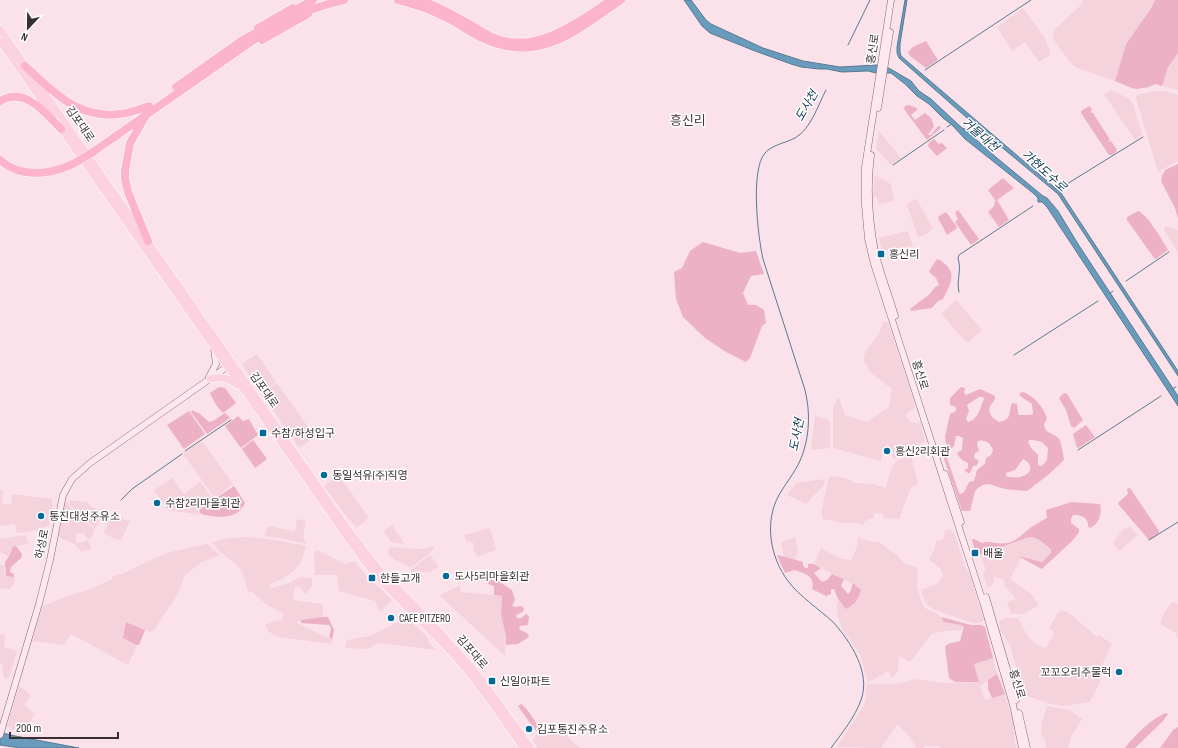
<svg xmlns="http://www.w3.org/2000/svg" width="1178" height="748" font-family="'Sofia Sans Condensed','Noto Sans KR',sans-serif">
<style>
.built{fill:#f5d3dd}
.green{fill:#ecb1c4;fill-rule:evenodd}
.water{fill:#689bbc;stroke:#5a7b93}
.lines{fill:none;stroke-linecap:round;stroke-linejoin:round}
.stream{stroke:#5a7b93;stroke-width:1}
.secondary-casing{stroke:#806a71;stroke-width:7}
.primary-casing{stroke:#fff;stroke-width:8}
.highway-casing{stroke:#fff;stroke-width:9}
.secondary{stroke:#fee8f0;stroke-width:6}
.primary{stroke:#fdd2e0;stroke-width:7}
.highway{stroke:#fcb4cc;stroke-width:8}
.highway-bridge-casing{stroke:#fff;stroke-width:9;stroke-linecap:butt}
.highway-bridge{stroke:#fcb4cc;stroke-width:8}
.poi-dot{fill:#056a98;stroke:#fff;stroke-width:1.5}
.labels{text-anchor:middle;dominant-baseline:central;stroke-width:3;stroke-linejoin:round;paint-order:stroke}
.street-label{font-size:11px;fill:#392f32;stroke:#fff}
.poi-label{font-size:11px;fill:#392f32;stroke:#fff;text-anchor:start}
.water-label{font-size:12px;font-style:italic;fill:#174159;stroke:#fff}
.quarter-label{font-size:13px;fill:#48343a;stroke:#fff}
</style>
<rect width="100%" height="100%" fill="#fbe1e9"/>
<!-- built -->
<path class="built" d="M 1083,0 L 1155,0 L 1150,10 L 1126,44 L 1115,81 L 1075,67 L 1070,62 L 1053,39 L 1053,35 L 1055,29 L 1081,5 Z
M 1023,8 L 1045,38 L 1050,52 L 1050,55 L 1039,62 L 1025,42 L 1012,51 L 997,27 Z
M 1178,53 L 1178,90 L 1162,86 L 1168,67 Z
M 1111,90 L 1128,98 L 1133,104 L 1142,135 L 1135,140 L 1104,94 Z
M 1154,91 L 1166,91 L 1178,95 L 1178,161 L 1158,172 L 1136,98 L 1136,96 L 1138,95 Z
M 879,131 L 901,158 L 891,165 L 876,149 Z
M 875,175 L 891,184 L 894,201 L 879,204 L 877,198 L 873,195 Z
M 915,199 L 917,200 L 933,228 L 927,234 L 918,237 L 907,205 Z
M 1165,226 L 1178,230 L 1178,252 L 1164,230 Z
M 908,231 L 913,246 L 882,251 L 879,238 Z
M 956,300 L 982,330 L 967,343 L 941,314 Z
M 883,322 L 888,322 L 913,398 L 915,408 L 908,412 L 906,416 L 910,422 L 921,423 L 925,441 L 915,449 L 893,459 L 892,448 L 883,447 L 881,461 L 833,448 L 833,409 L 837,399 L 839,398 L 845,415 L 867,422 L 889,407 L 892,389 L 871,373 L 864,361 L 864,356 L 866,350 L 879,334 Z
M 257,354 L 276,382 L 261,393 L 242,364 Z
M 277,383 L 315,437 L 299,448 L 262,394 Z
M 815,416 L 828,420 L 830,423 L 830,448 L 811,450 Z
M 202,441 L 233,484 L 215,498 L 183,454 Z
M 911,455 L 918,484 L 913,486 L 910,490 L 899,519 L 884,518 L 883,513 L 875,513 L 873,519 L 868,519 L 864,522 L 864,526 L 859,523 L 845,523 L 823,519 L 822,516 L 823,514 L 821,513 L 829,477 L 834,476 L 848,479 L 855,483 L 872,484 L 886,488 L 890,472 L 896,461 Z
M 339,475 L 369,518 L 357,528 L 345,515 L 324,486 Z
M 172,478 L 184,494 L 200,482 L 213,499 L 198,510 L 200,515 L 168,510 L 154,490 Z
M 825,479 L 824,485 L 806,504 L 787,495 L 796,483 Z
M 0,490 L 3,491 L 2,504 L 11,504 L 12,495 L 13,494 L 52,499 L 53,505 L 49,525 L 34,531 L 17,533 L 15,524 L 0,526 Z
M 70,500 L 87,502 L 90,506 L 102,512 L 130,521 L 121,540 L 113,538 L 103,533 L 108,525 L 100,520 L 95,528 L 73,508 L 69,503 Z
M 66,501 L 75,513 L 95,530 L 91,538 L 88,540 L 84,533 L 76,533 L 76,542 L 80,543 L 88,540 L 91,549 L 82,552 L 73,543 L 61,538 L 59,536 L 58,532 L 64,504 Z
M 297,519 L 306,521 L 303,537 L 307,544 L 285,539 L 264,536 L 268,526 L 295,531 Z
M 392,525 L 404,543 L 403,544 L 391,542 L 384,532 L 385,530 Z
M 1131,527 L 1138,535 L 1119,551 L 1113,543 L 1123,529 Z
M 490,528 L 496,550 L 477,557 L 474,551 L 473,542 L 466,541 L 464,535 Z
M 950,529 L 955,535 L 966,569 L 970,575 L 984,621 L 980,623 L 973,623 L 935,610 L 927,605 L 923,596 L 921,590 L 937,584 L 943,575 L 940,568 L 929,560 L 935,548 L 936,541 L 943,540 L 945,530 Z
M 26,535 L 28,544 L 13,547 L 8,556 L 0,552 L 0,539 Z
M 246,537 L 276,540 L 306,546 L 302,560 L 296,569 L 284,578 L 269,585 L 270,588 L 287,584 L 301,577 L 312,578 L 312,586 L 306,594 L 298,586 L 295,587 L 293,600 L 321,604 L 323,606 L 323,617 L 297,621 L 297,623 L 332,640 L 331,644 L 279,637 L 269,632 L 265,625 L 271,622 L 281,620 L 284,614 L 266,604 L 252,592 L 248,592 L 244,576 L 239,567 L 218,550 L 212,542 L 230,538 Z
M 795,537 L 798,552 L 795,560 L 784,557 L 781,542 Z
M 857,537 L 873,542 L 879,542 L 898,556 L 903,563 L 918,568 L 917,585 L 920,598 L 925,608 L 938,614 L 941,618 L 961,625 L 965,627 L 964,630 L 944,631 L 932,634 L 910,662 L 899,656 L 898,671 L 893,678 L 891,677 L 889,672 L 887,672 L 869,682 L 867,679 L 860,654 L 842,629 L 837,613 L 837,602 L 839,601 L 847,609 L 859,587 L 814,564 L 821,548 L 839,558 L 851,560 L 858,545 Z
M 1029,537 L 1034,538 L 1041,541 L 1052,552 L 1042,562 L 1019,557 L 1021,558 L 1010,579 L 1031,594 L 1038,603 L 1038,606 L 1023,614 L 1011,614 L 1007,602 L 1016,599 L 1005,586 L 1004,580 L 994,577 L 994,584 L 987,587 L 983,574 L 986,570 L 980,554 L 1004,547 Z
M 207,544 L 220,555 L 202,562 L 185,575 L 176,597 L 152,633 L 127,622 L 123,638 L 137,646 L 128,665 L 71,634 L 64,645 L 32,641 L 43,606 L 64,597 L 89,590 L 112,579 L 112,576 L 122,574 L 166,553 Z
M 433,546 L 434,549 L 411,568 L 395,560 L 388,554 L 389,547 L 422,549 Z
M 317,550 L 345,564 L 354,561 L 370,580 L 379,587 L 392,600 L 380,612 L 375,601 L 339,591 L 337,575 L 315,575 L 314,552 Z
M 430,555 L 439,567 L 430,572 L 411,573 L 411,570 Z
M 0,565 L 4,565 L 5,576 L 15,577 L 14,584 L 10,589 L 0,588 Z
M 460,586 L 461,592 L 503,596 L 501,615 L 506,636 L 505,656 L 439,595 Z
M 1172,602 L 1178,604 L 1178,639 L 1176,633 L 1160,624 L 1164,613 Z
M 1061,611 L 1064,611 L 1069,613 L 1097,637 L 1099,635 L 1112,644 L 1103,663 L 1101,680 L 1090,702 L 1063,706 L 1047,703 L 1024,695 L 1010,645 L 1000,630 L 999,621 L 1005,618 L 1018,618 L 1028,637 L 1039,646 L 1046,648 L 1054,634 L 1053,631 L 1049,628 L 1050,626 L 1057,614 Z
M 407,618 L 427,637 L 429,643 L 436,650 L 380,643 L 376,644 L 368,649 L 345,648 L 347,640 L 370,636 Z
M 0,634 L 5,635 L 4,647 L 17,651 L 10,675 L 8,678 L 5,679 L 2,671 L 3,664 L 0,663 Z
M 993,658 L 997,674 L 980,686 L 985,700 L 1005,694 L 1013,722 L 1016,748 L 941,748 L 936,745 L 934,747 L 925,745 L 924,748 L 916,748 L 911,739 L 898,724 L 881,748 L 837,747 L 863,707 L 865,701 L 867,684 L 894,684 L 917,679 L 943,683 L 979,682 L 974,664 Z
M 19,686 L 31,695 L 24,705 L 35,714 L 24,731 L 11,729 L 7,726 Z
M 1047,706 L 1069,710 L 1082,719 L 1072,735 L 1068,748 L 1046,748 L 1045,740 L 1041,735 L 1042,722 Z
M 543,723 L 559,730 L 566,729 L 569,739 L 580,748 L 538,748 L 533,741 Z"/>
<!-- green -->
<path class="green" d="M 1155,0 L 1178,0 L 1178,53 L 1168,67 L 1162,86 L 1155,84 L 1149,87 L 1137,89 L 1132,88 L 1115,81 L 1126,44 L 1150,10 Z
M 926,41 L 938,60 L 926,68 L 910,56 L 908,52 L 913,47 Z
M 909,105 L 917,108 L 917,110 L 911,115 L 915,120 L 925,113 L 931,118 L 934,126 L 928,135 L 931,135 L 937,127 L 940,126 L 941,128 L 927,140 L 904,109 L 905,106 Z
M 1090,106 L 1092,110 L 1087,116 L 1090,112 L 1093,113 L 1109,138 L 1110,139 L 1108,142 L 1111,141 L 1117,150 L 1116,152 L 1112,155 L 1109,155 L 1081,113 L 1081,111 Z
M 934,139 L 939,144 L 942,143 L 947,148 L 937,156 L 928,146 L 929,143 Z
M 1178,164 L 1178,219 L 1175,208 L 1161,181 L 1162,176 L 1165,170 Z
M 1003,178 L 1014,188 L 997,200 L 1009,220 L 999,227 L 988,212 L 994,206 L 995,200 L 988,190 Z
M 958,210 L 979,239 L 971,245 L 955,222 L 958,219 L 955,213 Z
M 1138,211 C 1147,214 1163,241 1168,250 L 1156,259 L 1154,258 L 1127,220 L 1127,217 Z
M 946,212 L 957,227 L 956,229 L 947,235 L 938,218 L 939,216 Z
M 703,242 L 740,253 L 756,251 L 764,274 L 751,276 L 743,293 L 748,305 L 756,305 L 764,310 L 766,323 L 762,326 L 750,358 L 746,362 L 726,352 L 705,338 L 683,317 L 676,299 L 674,272 L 682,268 L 690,251 Z
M 937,259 C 941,260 944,263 947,266 C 957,276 948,289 943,299 L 938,301 L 932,308 L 911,311 L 910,309 L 930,294 L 935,287 L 939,285 L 936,278 L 929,272 L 931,268 Z
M 219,387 L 225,388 L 236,403 L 223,413 L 216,405 L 210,393 Z
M 961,387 L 965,388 L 964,393 L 966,395 L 980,389 L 995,396 L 995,399 L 990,406 L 989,411 L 992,417 L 999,422 C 1013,420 1008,411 1012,403 L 1017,404 L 1018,413 L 1019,415 L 1030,415 L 1033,414 L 1032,404 L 1020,396 L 1020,393 L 1022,392 C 1033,394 1045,409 1047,419 L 1044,424 C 1045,435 1054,432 1059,439 C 1061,441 1064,457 1064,460 L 1048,475 L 1027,491 C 1020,490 1012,490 1005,489 C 992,486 987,479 975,491 L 970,511 L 962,511 L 942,453 L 945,452 L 959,493 L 961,494 L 964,492 L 969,482 L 974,481 L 977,470 L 985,464 L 986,458 L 991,455 L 993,450 C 991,444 986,439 978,441 L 977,444 L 979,451 L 975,453 L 974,458 L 979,461 L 977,465 L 973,466 L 970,473 L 968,473 L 964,470 L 968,468 L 968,463 L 962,460 L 957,454 L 958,452 L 962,450 L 963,438 L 959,436 L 956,436 L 954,446 L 952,448 L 946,444 L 945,437 L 950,414 L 956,411 L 956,407 L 950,405 L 950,398 ZM 979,397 L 983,397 L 984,399 C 980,408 978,420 968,422 L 966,419 L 969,411 L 967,405 ZM 1033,440 L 1042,442 L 1048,448 L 1047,460 L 1042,466 L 1038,465 L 1038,455 L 1031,448 L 1028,442 L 1029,440 ZM 1023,459 C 1040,468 1025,482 1006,476 L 1006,473 L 1015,470 Z
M 1064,393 L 1067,394 L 1083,420 L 1074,428 L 1071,426 L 1066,410 L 1059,398 Z
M 192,410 L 200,414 L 209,422 L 213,421 L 225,413 L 230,418 L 207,434 L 191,412 Z
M 189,411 L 205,434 L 184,449 L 167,425 Z
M 238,416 L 243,421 L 249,419 L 258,435 L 241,448 L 225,426 Z
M 1086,425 L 1095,437 L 1080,447 L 1077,448 L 1073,434 Z
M 253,440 L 267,459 L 255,468 L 242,449 Z
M 234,486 L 245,503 C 238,520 216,518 201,514 L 199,510 Z
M 1130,488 L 1159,531 L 1159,533 L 1149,540 L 1118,504 L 1119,502 L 1128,494 L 1127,489 Z
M 1072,502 L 1100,504 C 1102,513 1100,523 1090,528 L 1088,526 C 1089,518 1080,514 1073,515 L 1071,519 L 1071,523 L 1079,529 L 1079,532 L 1073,540 L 1042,569 L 1018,556 L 1042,562 L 1051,553 L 1051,550 C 1045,544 1038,537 1029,537 L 983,554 L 976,554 L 972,540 L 974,539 L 982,543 C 989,540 998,545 1007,543 C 1017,541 1023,534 1030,528 C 1036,524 1041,521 1047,518 L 1046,510 Z
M 14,546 L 17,547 L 22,554 L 21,558 L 11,567 L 10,572 L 14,574 L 14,577 L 6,576 L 5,563 L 12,550 L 11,549 Z
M 778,555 L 803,562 L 803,566 L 806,568 L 808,568 L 808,564 C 813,562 817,566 821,568 L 814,573 L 822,582 L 827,580 L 832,574 L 844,579 L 841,586 L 848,594 L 850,592 L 853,583 L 861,590 C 859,599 854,605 846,609 L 838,599 L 834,589 L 831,589 L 831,594 L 826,596 L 812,589 C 816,576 804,573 794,570 L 785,573 L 777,556 Z
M 491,580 L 498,581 L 512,590 L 515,600 L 512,606 L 515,607 L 521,606 L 524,608 L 523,612 L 516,615 L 517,618 L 521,618 L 526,614 L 529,616 L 528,625 L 520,626 L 519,629 L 527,633 L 529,637 L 518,644 L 506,645 L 506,636 L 501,615 L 502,596 L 494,595 L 494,586 L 488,584 L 488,582 Z
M 323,617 L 328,617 L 334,630 L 332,640 L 329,637 L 331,628 L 329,625 L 301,623 L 301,620 Z
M 941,617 L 971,625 L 981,625 L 985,627 L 993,658 L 974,664 L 979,682 L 955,682 L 949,678 L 945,647 L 948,644 L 960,641 L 964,627 L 961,625 L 944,622 Z
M 126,622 L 145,630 L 139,645 L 136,645 L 123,638 Z
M 997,674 L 1005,694 L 992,698 L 988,689 L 988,680 Z
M 521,704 L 526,708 L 537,724 L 540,722 L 543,723 L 538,732 L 535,730 L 518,706 Z
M 1166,713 L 1168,714 L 1163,721 L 1135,748 L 1125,748 C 1134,736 1152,718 1166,713 Z
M 1178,727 L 1178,748 L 1160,748 L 1173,730 Z"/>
<!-- water -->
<path class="water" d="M 684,0 L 691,0 L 706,20 L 711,24 L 763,48 L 803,61 L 840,67 L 876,65 L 887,67 L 911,81 L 919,91 L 931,99 L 962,128 L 970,131 L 972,136 L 997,158 L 1043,196 L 1047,198 L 1058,211 L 1078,244 L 1178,396 L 1178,406 L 1047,207 L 1042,202 L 1038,202 L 1038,198 L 1033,193 L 965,139 L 952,125 L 943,118 L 929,104 L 917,96 L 905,84 L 891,73 L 876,73 L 868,71 L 842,72 L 827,69 L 819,69 L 801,67 L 791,64 L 755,51 L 710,33 L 702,26 Z
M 905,0 L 907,0 L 900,44 L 900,52 L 901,56 L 1061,193 L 1178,371 L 1178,376 L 1058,194 L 975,125 L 899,58 L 897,53 L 897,47 Z
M 0,732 L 10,735 L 79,748 L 20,748 L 0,745 Z"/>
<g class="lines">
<!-- stream -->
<path class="stream" d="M 848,45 L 870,0
M 925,70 L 1031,0
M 826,90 C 818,105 811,129 795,138 C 785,143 772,145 765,153 C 750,170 758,237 763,259 L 805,390 C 810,411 810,432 803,453 C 798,469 787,481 779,495 C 764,522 770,557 788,581 C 799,596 819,609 833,622 C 851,642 871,673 861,700 C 855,717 842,733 831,748
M 947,127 L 952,124
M 893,165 L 944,130
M 1062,187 L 1143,137
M 1126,281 L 1169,252
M 959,292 C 956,280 962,271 958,258 L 959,255 L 1033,206
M 1110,293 L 1113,291
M 1014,355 L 1098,301
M 1172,389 L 1176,387
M 1078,450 L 1161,396
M 185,451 L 231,420
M 121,500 L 132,489 L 182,454
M 1149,540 L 1178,522"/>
<!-- secondary casing -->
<g class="secondary-casing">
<path id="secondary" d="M 891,0 L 865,167 L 865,205 L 868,239 L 874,264 L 983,602 L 1013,705 L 1022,748
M 878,108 L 890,32
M 871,155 C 867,186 869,220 875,251 C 880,273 889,295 895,316
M 209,377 L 216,364 L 214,349
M 945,474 L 961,522
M 986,597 L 1016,700
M 1019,713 L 1027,748
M 0,735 L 39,604 L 50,560 L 63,495 L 72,479 L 90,463 L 231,364"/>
</g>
<!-- primary casing -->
<g class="primary-casing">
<path id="primary" d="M 0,29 L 352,535 L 382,573 L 431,622 L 474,670 L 493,695 L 531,748
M 0,41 L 53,117
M 59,126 L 359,554 C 385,589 418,616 447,648 C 476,679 499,713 523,748
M 210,379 C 221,377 228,377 237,385"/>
</g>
<!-- highway casing -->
<g class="highway-casing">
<path id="highway" d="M 398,0 C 415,4 432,10 447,18 C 459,24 470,32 482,38 C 538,65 576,31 621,0
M 419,0 C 445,8 466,23 490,36 C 532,57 578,23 611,0
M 290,13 L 313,0
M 258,28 L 293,8
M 262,40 L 308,14
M 25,66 C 53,91 78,120 120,114 C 130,113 140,109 149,106
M 176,87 L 241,41 L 264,28
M 0,101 C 25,86 45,113 61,129
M 145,117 L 130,143 L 125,171 L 125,179 L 128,192 L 148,241
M 93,152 L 271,28 C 295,14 317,6 344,0
M 0,160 C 22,179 48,175 73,164"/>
</g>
<!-- secondary -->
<use href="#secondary" class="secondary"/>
<!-- primary -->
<use href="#primary" class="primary"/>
<!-- highway -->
<use href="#highway" class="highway"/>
<!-- highway-bridge casing -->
<g class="highway-bridge-casing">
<path id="highway-bridge" d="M 73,164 L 93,152"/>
</g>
<!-- highway-bridge -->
<use href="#highway-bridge" class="highway-bridge"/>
</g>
<!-- markers -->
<g class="poi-dot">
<rect x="877" y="250" width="8" height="8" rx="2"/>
<rect x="259" y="429" width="8" height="8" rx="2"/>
<circle cx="887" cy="451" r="4"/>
<circle cx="324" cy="475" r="4"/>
<circle cx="157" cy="503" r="4"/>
<circle cx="41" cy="516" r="4"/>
<rect x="971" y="549" width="8" height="8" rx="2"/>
<circle cx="446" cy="576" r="4"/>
<rect x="368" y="574" width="8" height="8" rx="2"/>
<circle cx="391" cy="618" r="4"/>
<circle cx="1119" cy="672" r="4"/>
<rect x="488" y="677" width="8" height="8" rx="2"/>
<circle cx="529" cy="729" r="4"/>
</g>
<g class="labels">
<!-- street labels -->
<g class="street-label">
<text transform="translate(873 49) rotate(-81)">흥신로</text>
<text transform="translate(80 124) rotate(55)">김포대로</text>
<text transform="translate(920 375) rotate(73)">흥신로</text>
<text transform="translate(264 390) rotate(55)">김포대로</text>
<text transform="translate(42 544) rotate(-79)">하성로</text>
<text transform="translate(472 652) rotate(49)">김포대로</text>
<text transform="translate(1017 684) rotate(73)">흥신로</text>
</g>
<!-- poi labels -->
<g class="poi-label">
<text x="889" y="254">흥신리</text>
<text x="271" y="433">수참/하성입구</text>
<text x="895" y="451">흥신2리회관</text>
<text x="332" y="475">동일석유(주)직영</text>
<text x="165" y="503">수참2리마을회관</text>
<text x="49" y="516">통진대성주유소</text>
<text x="983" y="553">배울</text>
<text x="454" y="576">도사5리마을회관</text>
<text x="380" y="578">한들고개</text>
<text x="399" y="618">CAFE PITZERO</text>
<text x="1111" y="672" text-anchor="end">꼬꼬오리주물럭</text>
<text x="500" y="681">신일아파트</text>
<text x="537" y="729">김포통진주유소</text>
</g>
<!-- water labels -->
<g class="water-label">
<text transform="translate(807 106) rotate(-60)">도사천</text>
<text transform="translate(980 135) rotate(41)">거물대천</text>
<text transform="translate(1044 171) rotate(42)">가현도수로</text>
<text transform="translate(797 435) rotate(-79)">도사천</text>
</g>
<!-- quarter labels -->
<g class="quarter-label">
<text x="688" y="121">흥신리</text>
</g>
</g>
<!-- north arrow -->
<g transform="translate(28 28) rotate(202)" stroke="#ffffff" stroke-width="3" paint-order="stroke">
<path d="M0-3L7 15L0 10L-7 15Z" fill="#392f32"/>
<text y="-6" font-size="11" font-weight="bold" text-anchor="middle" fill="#392f32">N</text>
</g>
<!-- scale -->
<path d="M10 732v6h108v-6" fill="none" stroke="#392f32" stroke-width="2"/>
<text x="16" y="732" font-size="12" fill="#392f32" stroke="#ffffff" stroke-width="3" paint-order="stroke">200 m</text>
</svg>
